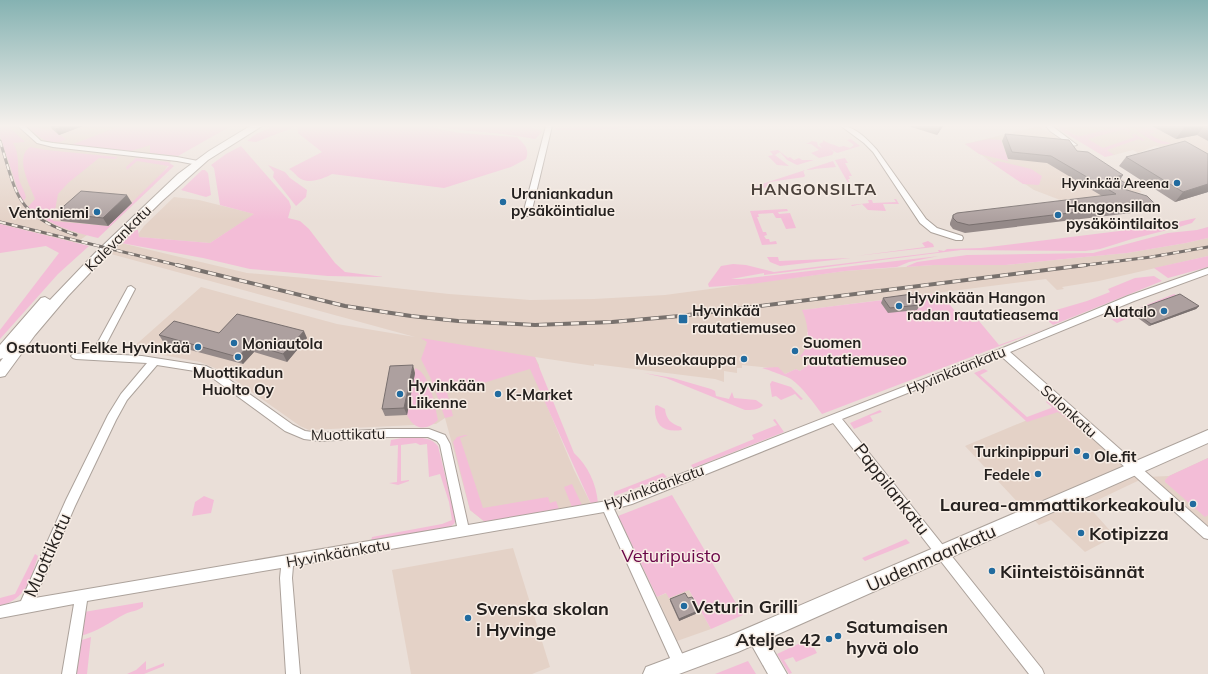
<svg xmlns="http://www.w3.org/2000/svg" width="1208" height="674" font-family="Mulish,sans-serif">
<style>
.built{fill:#e4d2c7}
.green{fill:#f3bdd7}
.lines{fill:none;stroke-linecap:round;stroke-linejoin:round}
.minor-casing{stroke:#aca29b;stroke-width:2}
.tertiary-casing{stroke:#aca29b;stroke-width:2}
.secondary-casing{stroke:#aca29b;stroke-width:2}
.minor{fill:#fff;fill-rule:evenodd}
.tertiary{fill:#fff;fill-rule:evenodd}
.secondary{fill:#fff;fill-rule:evenodd}
.rail-far1-casing{stroke:#78716d;stroke-width:3}
.rail-casing{stroke:#78716d;stroke-width:4}
.rail-far1{stroke:#f7ede5;stroke-width:2;stroke-dasharray:6;stroke-linecap:butt}
.rail{stroke:#f7ede5;stroke-width:2.5;stroke-dasharray:8;stroke-linecap:butt}
.wall{fill:#958a89}
.shaded-wall{fill:#79706f}
.building{fill:#ada09f;stroke:#79706f}
.poi-dot{fill:#216b9f;stroke:#f7ede5;stroke-width:1.5}
.labels{text-anchor:middle;dominant-baseline:central;stroke-width:3;stroke-linejoin:round;paint-order:stroke}
.far-poi-label{font-size:13px;font-weight:bold;fill:#25211f;stroke:#f7ede5;text-anchor:end}
.poi-label{font-size:15px;font-weight:bold;fill:#25211f;stroke:#f7ede5;text-anchor:start}
.street-label{font-size:15px;fill:#25211f;stroke:#f7ede5}
.far-district-label{font-size:16px;font-weight:bold;letter-spacing:1px;fill:#4b423c;stroke:#f7ede5}
.near-street-label{font-size:18px;fill:#25211f;stroke:#f7ede5}
.near-poi-label{font-size:18px;font-weight:bold;fill:#25211f;stroke:#f7ede5;text-anchor:start}
.near-park-label{font-size:18px;fill:#680446;stroke:#f7ede5}
</style>
<rect width="100%" height="100%" fill="#eadfd8"/>
<!-- built -->
<path class="built" d="M 0,126 L 228,126 L 175,156 L 153,186 L 98,236 L 63,228 L 87,235 L 76,243 L 0,224 Z
M 1039,126 L 1142,192 L 1068,203 L 1034,190 L 965,144 Z
M 1074,126 L 1208,126 L 1208,161 L 1161,147 L 1155,146 L 1138,153 L 1133,150 L 1114,155 L 1087,139 L 1077,137 L 1064,128 Z
M 174,197 L 199,200 L 255,214 L 210,243 L 139,237 L 138,234 L 144,226 Z
M 1208,238 L 1208,256 L 1099,281 L 1062,287 L 1064,289 L 1057,290 L 1046,279 L 803,310 L 841,320 L 807,332 L 807,344 L 804,352 L 811,363 L 800,371 L 796,369 L 785,374 L 770,368 L 742,365 L 742,368 L 737,368 L 737,373 L 724,371 L 724,382 L 715,379 L 594,364 L 594,366 L 535,357 L 539,365 L 542,394 L 574,470 L 591,504 L 485,522 L 470,510 L 445,418 L 436,424 L 309,430 L 300,426 L 222,371 L 200,362 L 131,349 L 201,287 L 337,324 L 415,337 L 111,254 L 121,243 L 247,273 L 305,278 L 449,294 L 530,300 L 594,299 L 665,295 L 845,271 L 934,265 L 1006,265 L 1074,258 L 1127,253 L 1186,243 Z
M 1056,408 L 1114,455 L 1146,477 L 1169,476 L 1208,458 L 1208,530 L 1146,477 L 1087,505 L 1115,536 L 1085,552 L 1051,520 L 1039,525 L 965,446 Z
M 513,548 L 550,667 L 532,674 L 411,674 L 392,570 Z
M 686,585 L 711,629 L 677,641 L 657,597 Z"/>
<!-- green -->
<path class="green" d="M 0,126 L 8,126 L 25,142 L 13,143 C 20,154 17,167 19,179 C 21,186 25,191 26,198 L 22,202 L 0,136 Z
M 27,126 C 36,126 43,130 52,129 L 66,139 C 50,149 38,136 27,126 Z
M 120,126 L 231,126 L 178,156 L 150,153 L 150,145 L 131,151 L 71,145 Z
M 274,126 L 292,126 L 292,128 L 256,142 L 247,141 L 256,134 Z
M 298,126 L 424,126 L 460,133 L 517,137 C 524,144 530,149 526,159 L 511,167 L 444,188 L 332,174 C 323,179 307,185 298,177 C 295,174 293,171 289,169 L 322,152 L 298,133 Z
M 433,126 C 449,126 535,122 542,132 L 535,139 C 501,132 467,132 433,126 Z
M 651,126 L 594,130 L 556,130 L 555,128 L 660,126 Z
M 1062,126 L 1074,126 L 1064,128 L 1074,135 L 1081,136 L 1120,126 L 1124,126 L 1131,131 L 1129,132 L 1124,129 L 1088,139 L 1103,148 L 1135,137 L 1131,135 L 1135,134 L 1145,140 L 1143,141 L 1139,139 L 1107,150 L 1114,155 L 1105,157 L 1060,130 L 1059,127 Z
M 1150,127 L 1155,127 L 1160,130 L 1152,130 L 1155,132 L 1149,134 L 1162,141 L 1171,143 C 1160,148 1145,136 1136,130 Z
M 851,139 L 860,146 L 837,153 L 829,148 L 834,152 L 832,155 L 819,158 L 811,153 L 819,150 L 811,144 L 806,144 L 812,141 L 817,142 L 818,146 L 822,148 L 819,144 L 823,142 L 823,140 C 828,144 834,144 839,147 L 844,146 L 850,148 L 854,145 L 847,140 Z
M 989,139 L 1001,140 L 1008,159 L 1007,158 L 1008,161 L 979,154 L 965,144 Z
M 241,146 L 289,201 L 291,207 L 288,218 L 300,221 L 309,229 L 335,263 L 345,272 L 384,277 L 328,276 L 250,269 L 203,258 L 121,243 L 136,230 L 138,230 L 139,237 L 210,243 L 254,214 L 220,205 L 214,168 L 211,165 L 226,154 Z
M 30,147 L 46,150 L 118,157 L 115,159 L 99,158 L 68,183 L 58,194 L 53,221 L 108,226 L 169,166 L 137,161 L 127,170 L 126,167 L 136,158 L 168,162 L 174,166 L 98,238 C 70,231 51,226 28,207 L 35,199 C 30,185 14,158 30,147 Z
M 778,150 L 788,158 L 790,157 L 794,160 L 799,158 L 802,160 L 814,160 L 797,165 L 787,160 L 780,152 L 775,155 L 789,166 L 777,165 L 768,156 L 773,155 L 770,151 Z
M 983,157 L 994,163 L 998,161 L 1031,169 L 1042,176 L 1039,185 L 1023,184 Z
M 845,158 L 848,163 L 845,163 L 852,176 L 849,176 L 850,179 L 848,179 L 852,190 L 835,160 Z
M 833,161 L 836,167 L 803,170 L 805,176 L 804,177 L 770,182 L 772,187 L 754,189 L 753,187 Z
M 268,165 L 285,172 L 290,178 L 307,190 L 306,197 L 296,206 L 273,177 L 274,172 Z
M 202,170 L 205,170 L 208,173 L 211,195 L 206,197 L 181,190 Z
M 894,199 L 896,199 L 899,204 L 883,204 L 886,211 L 868,210 L 862,204 L 852,206 L 851,205 L 869,203 L 868,200 L 872,200 L 873,203 L 896,202 Z
M 787,209 L 788,211 L 778,212 L 779,214 L 790,213 L 796,228 L 786,229 L 781,218 L 776,218 L 773,213 L 758,214 L 759,217 L 757,217 L 763,232 L 766,232 L 767,235 L 764,236 L 766,239 L 769,239 L 770,242 L 776,241 L 777,244 L 762,245 L 750,211 Z
M 1196,218 L 1192,223 L 1179,227 L 1132,239 L 1100,249 L 1085,251 L 961,250 L 764,275 L 764,273 L 731,279 L 741,279 L 939,256 L 909,262 L 897,267 L 845,271 L 751,284 L 709,287 L 708,284 L 721,266 L 733,264 L 746,265 L 774,272 L 939,252 L 938,250 L 944,251 L 947,249 L 981,248 L 1160,226 Z
M 0,224 L 89,246 L 58,274 L 0,339 L 0,330 L 59,253 L 46,246 L 0,253 Z
M 1208,227 L 1208,238 L 1186,243 L 1127,253 L 1074,258 L 1006,265 L 934,265 L 905,267 L 917,262 L 967,255 L 1093,253 L 1168,233 L 1197,230 Z
M 928,241 L 933,244 L 934,247 L 856,256 L 925,247 L 922,243 Z
M 1208,256 L 1208,267 L 1168,278 L 1154,268 Z
M 767,257 L 778,257 L 779,261 L 851,258 L 780,266 L 770,262 Z
M 1154,276 L 1162,281 L 1053,325 L 1046,319 L 1046,313 L 1087,301 L 1110,292 L 1108,289 L 1135,278 Z
M 940,293 L 960,317 L 967,316 L 972,322 L 979,321 L 999,345 L 1047,328 L 822,414 C 813,402 803,388 791,379 C 788,377 766,369 762,368 L 778,367 L 785,374 L 796,369 L 800,371 L 811,363 L 800,356 C 812,345 808,323 802,310 Z
M 1174,294 L 1178,296 L 1117,323 L 1111,319 Z
M 421,338 L 535,357 L 574,453 C 588,466 596,483 598,503 L 591,504 L 530,369 L 463,389 L 457,390 L 454,381 L 445,384 L 453,416 L 445,418 L 431,379 L 421,359 L 427,342 Z
M 415,368 C 430,373 435,406 438,420 C 433,425 426,429 419,427 C 414,426 408,419 407,414 C 406,401 415,383 415,368 Z
M 984,369 L 988,371 L 980,375 L 1027,417 L 1051,408 L 1052,407 L 1046,402 L 1047,401 L 1074,425 L 1058,412 L 1027,422 L 974,373 Z
M 644,373 L 673,378 L 711,389 L 715,391 L 716,396 L 729,399 L 732,392 L 734,398 L 756,400 L 763,405 C 759,410 751,410 745,410 L 666,378 Z
M 772,381 L 791,387 L 803,399 L 801,400 L 795,394 L 781,400 L 776,396 L 772,397 L 770,384 Z
M 657,405 L 665,409 C 666,419 671,424 681,427 L 682,430 C 663,433 654,425 655,406 Z
M 880,410 L 882,412 L 870,416 L 873,421 L 854,429 L 850,423 Z
M 775,419 L 784,432 L 693,468 L 691,465 L 754,439 L 752,435 L 777,425 L 773,420 Z
M 465,435 L 468,435 L 460,438 L 483,508 L 548,497 L 550,503 L 556,501 L 559,509 L 485,522 L 470,510 L 453,442 L 457,437 Z
M 402,438 C 414,438 430,435 438,446 L 456,520 L 454,524 L 448,528 L 371,541 L 372,537 L 442,524 L 452,520 L 449,502 L 440,474 L 429,477 L 427,444 L 420,445 L 416,443 L 401,445 L 401,481 L 409,480 L 409,481 L 398,485 L 389,483 L 397,482 L 398,445 L 390,446 L 391,440 Z
M 1208,458 L 1208,515 L 1205,517 L 1165,482 L 1165,480 L 1169,476 Z
M 663,473 L 667,477 L 614,496 L 614,492 Z
M 572,484 L 582,505 L 572,507 L 564,487 Z
M 672,495 L 743,615 L 711,629 L 689,590 L 669,598 L 666,593 L 657,597 L 618,516 Z
M 204,496 L 214,500 L 211,513 L 192,516 L 195,502 Z
M 906,539 L 910,543 L 865,561 L 862,558 Z
M 35,554 L 38,556 C 31,579 26,599 0,606 L 0,598 L 15,594 Z
M 143,602 L 143,607 C 138,611 131,611 125,614 C 110,622 97,632 80,636 L 84,612 Z
M 91,637 L 87,674 L 75,674 L 79,641 Z
M 809,639 L 817,653 L 796,662 L 793,657 L 784,660 L 792,673 L 789,674 L 777,654 Z
M 146,661 L 146,670 L 164,663 L 164,666 L 144,674 L 127,674 L 136,670 Z
M 748,661 L 756,674 L 715,674 Z"/>
<g class="lines">
<!-- minor casing -->
<g class="minor-casing">
<path id="minor" d="M 18,126 L 25,126 L 41,141 L 53,143 L 177,157 L 198,161 L 201,163 L 198,165 L 177,161 L 53,147 L 37,143 Z
M 546,126 L 552,126 L 531,214 L 527,216 L 523,214 Z
M 841,126 C 855,126 868,140 877,150 L 926,219 L 937,228 L 962,236 L 963,238 L 962,240 L 956,240 L 931,232 L 920,223 L 873,152 L 864,143 Z
M 1046,126 L 1052,126 L 1077,145 L 1072,146 L 1050,131 Z
M 1208,268 L 1208,274 L 1134,301 L 1010,352 L 1208,527 L 1208,539 L 1204,538 L 1001,356 L 842,419 L 1042,669 L 1044,674 L 1029,674 L 833,423 L 632,504 L 614,509 L 687,664 L 685,669 L 680,671 L 675,669 L 604,512 L 293,566 L 292,578 L 300,674 L 286,674 L 280,578 L 281,568 L 87,601 L 76,674 L 62,674 L 74,604 L 0,618 L 0,606 L 21,601 L 66,500 L 108,415 L 121,394 L 147,363 L 76,359 L 73,358 L 71,356 L 73,354 L 92,353 L 128,287 L 131,286 L 135,289 L 101,354 L 142,356 L 206,366 L 220,373 L 293,425 L 305,431 L 320,433 L 387,429 L 429,429 L 445,435 L 450,444 L 468,525 L 607,501 L 627,495 L 998,350 L 1128,296 ZM 157,365 L 201,372 L 214,379 L 285,431 L 304,439 L 320,441 L 387,437 L 428,437 L 437,441 L 440,445 L 457,526 L 35,598 L 75,506 L 116,420 L 127,400 Z"/>
</g>
<!-- tertiary casing -->
<g class="tertiary-casing">
<path id="tertiary" d="M 755,626 L 761,629 L 787,674 L 768,674 L 746,635 L 749,629 Z"/>
</g>
<!-- secondary casing -->
<g class="secondary-casing">
<path id="secondary" d="M 250,126 L 262,126 L 208,160 L 162,201 L 103,259 L 68,296 L 35,335 L 5,376 L 0,377 L 0,362 L 3,358 L 0,359 L 0,345 L 41,298 L 45,297 L 50,300 L 95,253 L 178,174 L 209,151 Z
M 1208,430 L 1208,443 L 738,652 L 679,674 L 643,674 L 646,667 L 729,636 Z"/>
</g>
<!-- minor -->
<use href="#minor" class="minor"/>
<!-- tertiary -->
<use href="#tertiary" class="tertiary"/>
<!-- secondary -->
<use href="#secondary" class="secondary"/>
<!-- rail-far1 casing -->
<g class="rail-far1-casing">
<path id="rail-far1" d="M 0,141 C 17,196 16,215 76,235
M 0,222 L 181,266
M 1078,266 L 1151,257 L 1208,247"/>
</g>
<!-- rail casing -->
<g class="rail-casing">
<path id="rail" d="M 177,265 L 345,306 L 411,316 L 458,321 L 535,325 L 612,322 L 680,316 L 1086,265"/>
</g>
<!-- rail-far1 -->
<use href="#rail-far1" class="rail-far1"/>
<!-- rail -->
<use href="#rail" class="rail"/>
</g>
<!-- wall -->
<path class="wall" d="M 50,126 L 83,126 L 59,135 L 52,129 Z
M 908,126 L 943,126 L 937,135 Z
M 1152,126 L 1208,126 L 1208,141 L 1197,135 L 1176,139 Z
M 1005,134 L 1077,151 L 1123,175 L 1120,180 L 1124,189 L 1154,203 L 1148,211 L 965,233 L 953,229 L 950,225 L 950,223 L 953,215 L 1102,196 L 1047,163 L 1008,159 L 1002,141 Z
M 1208,154 L 1208,192 L 1175,202 L 1119,166 L 1126,157 Z
M 132,203 L 108,226 L 61,221 L 56,213 Z
M 883,298 L 920,305 L 917,310 L 888,313 L 881,303 Z
M 1199,306 L 1196,309 L 1149,326 L 1131,313 L 1133,311 Z
M 219,333 L 307,338 L 287,362 L 254,352 L 243,364 L 164,343 L 159,335 Z
M 415,373 L 407,415 L 385,416 L 382,409 Z
M 688,598 L 700,612 L 679,621 L 670,601 L 670,599 Z"/>
<!-- shaded-wall -->
<path class="shaded-wall" d="M 65,126 L 83,126 L 59,135 L 55,129 Z
M 940,126 L 943,126 L 937,135 Z
M 1185,126 L 1204,126 L 1197,135 L 1176,139 Z
M 1123,175 L 1118,182 L 1115,177 Z
M 1127,184 L 1122,192 L 1117,187 Z
M 1208,184 L 1208,192 L 1175,202 L 1183,192 Z
M 127,195 L 132,203 L 108,226 L 103,218 Z
M 1199,306 L 1196,309 L 1149,326 L 1151,324 Z
M 304,331 L 307,338 L 287,362 L 283,354 Z
M 250,344 L 254,352 L 243,364 L 238,357 Z
M 413,365 L 415,373 L 407,415 L 404,408 Z
M 700,610 L 700,612 L 679,621 L 679,619 Z"/>
<!-- building -->
<path class="building" d="M 51,126 L 65,126 L 55,129 Z
M 1005,134 L 1069,140 L 1077,151 L 1088,152 L 1123,175 L 1115,177 L 1127,184 L 1117,187 L 1147,196 L 1154,203 L 969,225 L 957,222 L 953,218 L 953,215 L 957,213 L 1116,194 L 1051,156 L 1012,152 Z
M 1185,141 L 1208,154 L 1208,184 L 1183,192 L 1126,157 Z
M 81,191 L 127,195 L 103,218 L 56,213 Z
M 912,294 L 920,305 L 890,308 L 883,298 Z
M 1180,294 L 1199,306 L 1151,324 L 1133,311 Z
M 237,314 L 304,331 L 283,354 L 250,344 L 238,357 L 159,335 L 174,321 L 219,333 Z
M 413,365 L 404,408 L 382,409 L 390,366 Z
M 685,593 L 688,598 L 692,597 L 700,610 L 679,619 L 670,599 Z"/>
<!-- sky -->
<linearGradient id="sky" x2="0" y2="1"><stop stop-color="#85b2b2"/><stop offset="0.57" stop-color="#f6f1ed"/><stop offset="1" stop-color="#f6f1ed" stop-opacity="0"/></linearGradient>
<rect width="1208" height="220" fill="url(#sky)"/>
<!-- markers -->
<g class="poi-dot">
<circle cx="1177" cy="183" r="4"/>
<circle cx="503" cy="202" r="4"/>
<circle cx="97" cy="212" r="4"/>
<circle cx="1058" cy="215" r="4"/>
<circle cx="899" cy="306" r="4"/>
<circle cx="1164" cy="311" r="4"/>
<rect x="678" y="314" width="10" height="10" rx="2"/>
<circle cx="234" cy="343" r="4"/>
<circle cx="198" cy="347" r="4"/>
<circle cx="795" cy="351" r="4"/>
<circle cx="238" cy="357" r="4"/>
<circle cx="744" cy="359" r="4"/>
<circle cx="400" cy="394" r="4"/>
<circle cx="498" cy="394" r="4"/>
<circle cx="1077" cy="451" r="4"/>
<circle cx="1086" cy="456" r="4"/>
<circle cx="1038" cy="474" r="4"/>
<circle cx="1193" cy="504" r="4"/>
<circle cx="1081" cy="533" r="4"/>
<circle cx="992" cy="571" r="4"/>
<circle cx="684" cy="606" r="4"/>
<circle cx="468" cy="618" r="4"/>
<circle cx="838" cy="636" r="4"/>
<circle cx="829" cy="639" r="4"/>
</g>
<g class="labels">
<!-- far-poi labels -->
<g class="far-poi-label">
<text x="1169" y="183">Hyvinkää Areena</text>
</g>
<!-- poi labels -->
<g class="poi-label">
<text x="511" y="193">Uraniankadun<tspan x="511" dy="17">pysäköintialue</tspan></text>
<text x="1066" y="206">Hangonsillan<tspan x="1066" dy="17">pysäköintilaitos</tspan></text>
<text x="89" y="212" text-anchor="end">Ventoniemi</text>
<text x="907" y="297">Hyvinkään Hangon<tspan x="907" dy="17">radan rautatieasema</tspan></text>
<text x="692" y="310">Hyvinkää<tspan x="692" dy="17">rautatiemuseo</tspan></text>
<text x="1156" y="311" text-anchor="end">Alatalo</text>
<text x="803" y="342">Suomen<tspan x="803" dy="17">rautatiemuseo</tspan></text>
<text x="242" y="343">Moniautola</text>
<text x="190" y="347" text-anchor="end">Osatuonti Felke Hyvinkää</text>
<text x="736" y="359" text-anchor="end">Museokauppa</text>
<text x="238" y="372" text-anchor="middle">Muottikadun<tspan x="238" dy="17">Huolto Oy</tspan></text>
<text x="408" y="385">Hyvinkään<tspan x="408" dy="17">Liikenne</tspan></text>
<text x="506" y="394">K-Market</text>
<text x="1069" y="451" text-anchor="end">Turkinpippuri</text>
<text x="1094" y="456">Ole.fit</text>
<text x="1030" y="474" text-anchor="end">Fedele</text>
</g>
<!-- street labels -->
<g class="street-label">
<text transform="translate(118 238) rotate(-45)">Kalevankatu</text>
<text transform="translate(956 370) rotate(-22)">Hyvinkäänkatu</text>
<text transform="translate(1069 411) rotate(42)">Salonkatu</text>
<text transform="translate(348 434) rotate(-1)">Muottikatu</text>
<text transform="translate(654 487) rotate(-20)">Hyvinkäänkatu</text>
<text transform="translate(338 553) rotate(-10)">Hyvinkäänkatu</text>
</g>
<!-- far-district labels -->
<g class="far-district-label">
<text x="814" y="189">HANGONSILTA</text>
</g>
<!-- near-street labels -->
<g class="near-street-label">
<text transform="translate(892 489) rotate(52)">Pappilankatu</text>
<text transform="translate(47 555) rotate(-66)">Muottikatu</text>
<text transform="translate(931 558) rotate(-24)">Uudenmaankatu</text>
</g>
<!-- near-poi labels -->
<g class="near-poi-label">
<text x="1185" y="504" text-anchor="end">Laurea-ammattikorkeakoulu</text>
<text x="1089" y="533">Kotipizza</text>
<text x="1000" y="571">Kiinteistöisännät</text>
<text x="692" y="606">Veturin Grilli</text>
<text x="476" y="608">Svenska skolan<tspan x="476" dy="21">i Hyvinge</tspan></text>
<text x="846" y="626">Satumaisen<tspan x="846" dy="21">hyvä olo</tspan></text>
<text x="821" y="639" text-anchor="end">Ateljee 42</text>
</g>
<!-- near-park labels -->
<g class="near-park-label">
<text x="671" y="555">Veturipuisto</text>
</g>
</g>
</svg>
